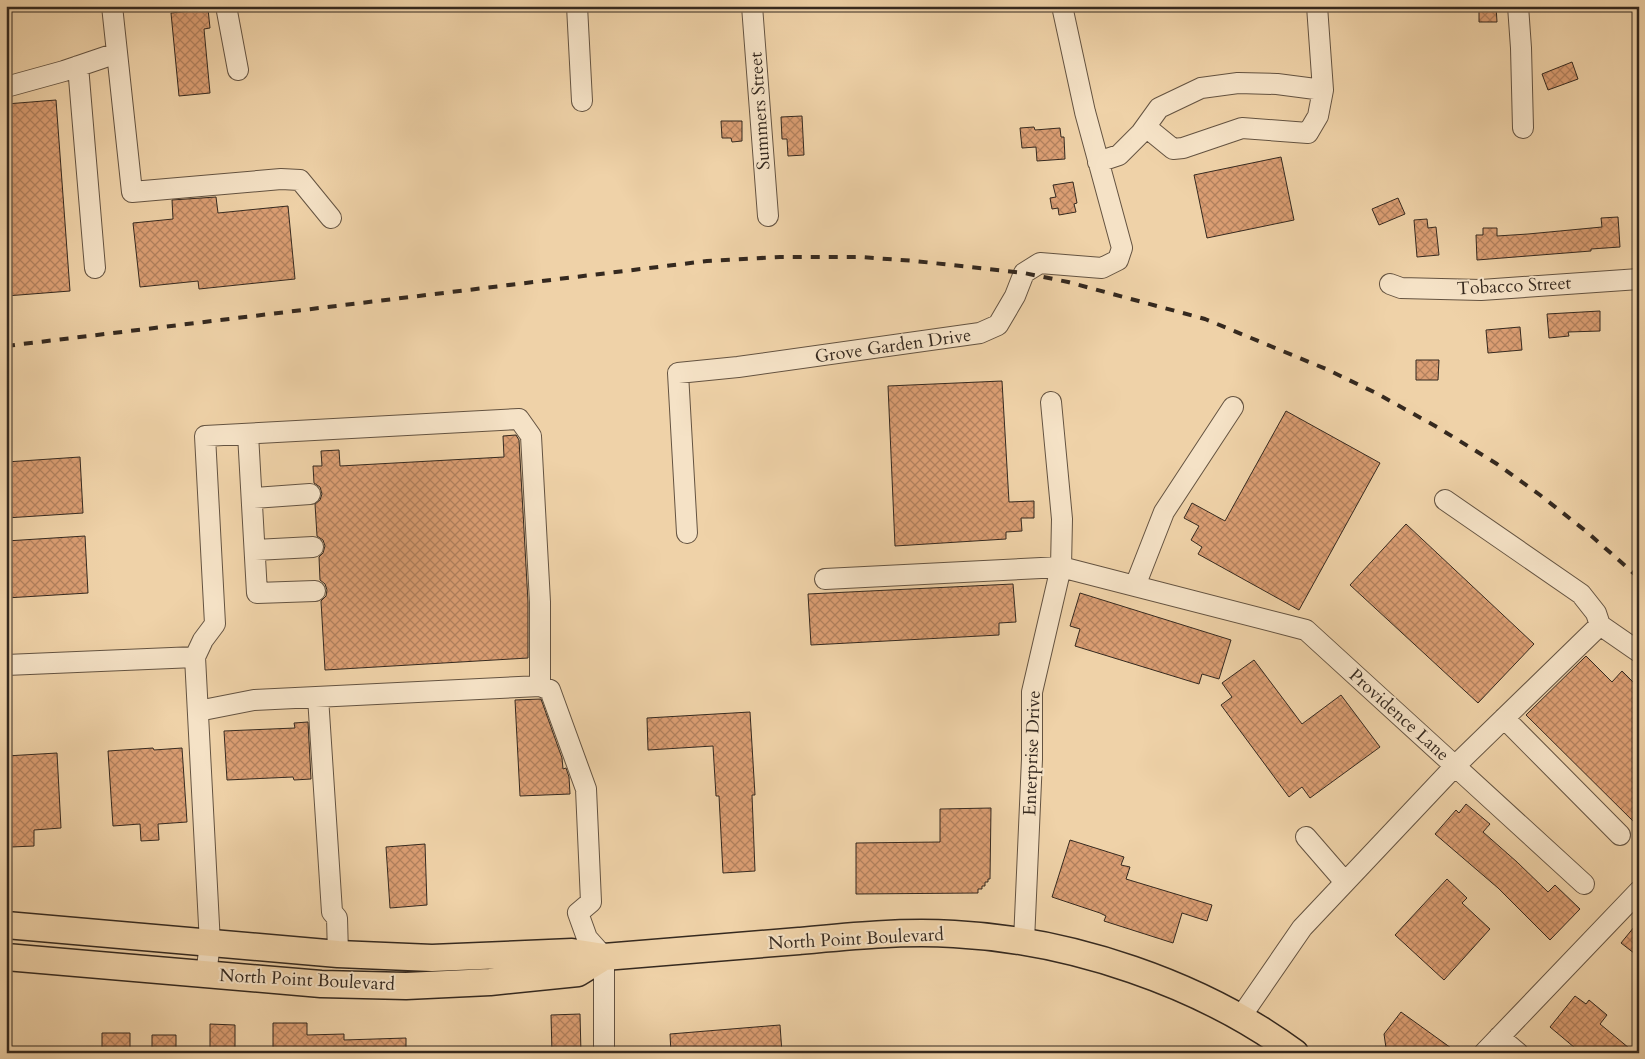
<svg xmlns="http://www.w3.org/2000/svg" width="1645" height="1059" font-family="Cardo,serif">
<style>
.building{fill:url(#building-cross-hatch);stroke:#35291f}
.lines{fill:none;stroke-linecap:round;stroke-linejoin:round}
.minor-casing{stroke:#645341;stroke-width:22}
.major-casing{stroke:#35291f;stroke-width:29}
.minor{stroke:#f5e2c6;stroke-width:20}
.major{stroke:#efd2a8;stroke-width:26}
.rail{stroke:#35291f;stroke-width:4;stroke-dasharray:9 9;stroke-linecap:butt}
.labels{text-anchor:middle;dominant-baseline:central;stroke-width:4;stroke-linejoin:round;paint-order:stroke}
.street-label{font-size:18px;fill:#35291f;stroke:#f5e2c6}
</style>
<defs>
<pattern id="building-cross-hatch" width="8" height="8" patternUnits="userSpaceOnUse" patternTransform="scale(1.25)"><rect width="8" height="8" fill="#db9e73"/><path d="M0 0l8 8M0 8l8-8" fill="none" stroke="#b2815e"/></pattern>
</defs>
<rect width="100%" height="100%" fill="#efd2a8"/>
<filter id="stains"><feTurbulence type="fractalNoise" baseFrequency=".004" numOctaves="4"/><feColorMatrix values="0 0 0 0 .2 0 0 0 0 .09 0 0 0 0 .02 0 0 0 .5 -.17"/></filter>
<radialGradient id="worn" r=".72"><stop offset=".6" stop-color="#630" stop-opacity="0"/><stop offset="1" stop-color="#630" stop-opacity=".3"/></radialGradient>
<!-- building -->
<path class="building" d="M 1479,6 L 1496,6 L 1497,22 L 1479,22 Z
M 208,9 L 210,28 L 204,29 L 210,93 L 179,96 L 171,13 Z
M 1572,62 L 1578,79 L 1548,90 L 1542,74 Z
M 56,100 L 70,291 L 6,296 L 6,104 Z
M 802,116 L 804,155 L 788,156 L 787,139 L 782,139 L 781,117 Z
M 721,121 L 742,121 L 742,141 L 732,142 L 731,138 L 722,138 Z
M 1034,127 L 1035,130 L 1060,128 L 1061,137 L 1064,137 L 1065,159 L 1037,161 L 1036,147 L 1022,148 L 1020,128 Z
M 1281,157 L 1294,220 L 1207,238 L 1194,175 Z
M 1073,182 L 1077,203 L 1074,204 L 1076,212 L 1059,215 L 1058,208 L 1052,209 L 1050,198 L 1056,197 L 1053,185 Z
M 216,197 L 218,213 L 288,206 L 295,279 L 199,289 L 198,281 L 140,287 L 133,223 L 173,219 L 172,200 Z
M 1398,198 L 1405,214 L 1379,225 L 1372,209 Z
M 1618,217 L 1620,247 L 1591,249 L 1591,251 L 1477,260 L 1476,235 L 1483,235 L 1483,228 L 1497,228 L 1497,236 L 1528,234 L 1602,227 L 1601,218 Z
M 1427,219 L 1428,228 L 1436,227 L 1439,255 L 1417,257 L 1414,220 Z
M 1600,311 L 1600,331 L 1568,332 L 1569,336 L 1549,338 L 1547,314 Z
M 1520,327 L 1522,350 L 1488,353 L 1486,330 Z
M 1416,360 L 1439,360 L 1438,380 L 1416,380 Z
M 1002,381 L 1009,502 L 1034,501 L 1034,518 L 1021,518 L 1022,531 L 1006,532 L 1006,539 L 895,546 L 888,386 Z
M 1286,411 L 1380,463 L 1299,610 L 1198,554 L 1202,547 L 1191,540 L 1199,526 L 1184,518 L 1192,503 L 1225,521 Z
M 516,435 L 519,440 L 528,602 L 528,658 L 325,670 L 321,601 L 326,596 L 327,590 L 325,584 L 320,580 L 319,557 L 323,553 L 325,546 L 323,540 L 317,536 L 315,504 L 320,500 L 322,494 L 320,487 L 314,483 L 313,466 L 322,466 L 321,451 L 339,450 L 340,466 L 504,457 L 503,436 Z
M 80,457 L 83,513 L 6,518 L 6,462 Z
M 1406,524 L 1534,644 L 1478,703 L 1350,585 Z
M 85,536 L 88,593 L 6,598 L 6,541 Z
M 1013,584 L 1016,622 L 999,623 L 999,635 L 811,645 L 808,594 Z
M 1080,593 L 1231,640 L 1219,679 L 1202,674 L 1199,684 L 1075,646 L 1080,629 L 1070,626 Z
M 1586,656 L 1612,682 L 1622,671 L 1639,688 L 1639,827 L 1526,715 Z
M 1254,660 L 1302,724 L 1341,695 L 1380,747 L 1310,798 L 1302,787 L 1289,797 L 1221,705 L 1232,697 L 1222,683 Z
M 541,699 L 562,758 L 563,769 L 566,768 L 569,777 L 570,794 L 520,796 L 515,700 Z
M 750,712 L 755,795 L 752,795 L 755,871 L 723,873 L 719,796 L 716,796 L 713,746 L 648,750 L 647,718 Z
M 308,722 L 311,779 L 294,780 L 293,777 L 227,780 L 224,731 L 295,728 L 294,723 Z
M 153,748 L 154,750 L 182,748 L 187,822 L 158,824 L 159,840 L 141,841 L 140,824 L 113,826 L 108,751 Z
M 57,753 L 61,828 L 34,830 L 34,846 L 11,847 L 10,831 L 6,831 L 6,756 Z
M 1466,804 L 1490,824 L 1483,832 L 1517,862 L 1548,892 L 1555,885 L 1580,909 L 1550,940 L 1498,888 L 1435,834 L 1456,810 L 1459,813 Z
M 991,808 L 990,879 L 988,879 L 988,882 L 985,882 L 985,886 L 982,886 L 982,889 L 978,889 L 978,893 L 856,894 L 856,843 L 940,842 L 940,809 Z
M 1070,840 L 1124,857 L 1121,865 L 1130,867 L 1126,879 L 1212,905 L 1207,921 L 1182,913 L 1173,943 L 1104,921 L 1106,916 L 1100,913 L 1052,897 Z
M 425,844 L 427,905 L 390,908 L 386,847 Z
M 1447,879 L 1467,898 L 1462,903 L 1490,929 L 1444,980 L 1395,935 Z
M 1639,921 L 1639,957 L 1621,943 Z
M 1575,996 L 1586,1004 L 1589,1000 L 1607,1015 L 1600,1024 L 1635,1053 L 1581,1053 L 1550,1027 Z
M 1401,1012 L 1458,1053 L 1393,1053 L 1386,1048 L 1384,1034 Z
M 580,1014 L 581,1053 L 552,1053 L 551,1015 Z
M 273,1023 L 307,1023 L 307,1035 L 344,1034 L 344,1040 L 406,1038 L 406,1053 L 273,1053 Z
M 210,1024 L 235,1025 L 235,1053 L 210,1053 Z
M 780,1025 L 782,1053 L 671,1053 L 670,1034 Z
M 102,1033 L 130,1033 L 130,1053 L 102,1053 Z
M 152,1035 L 176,1035 L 176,1053 L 152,1053 Z"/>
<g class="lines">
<!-- minor casing -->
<g class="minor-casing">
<path id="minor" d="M 112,6 L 132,192 L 281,179 L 300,180 L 331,218
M 226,6 L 238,70
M 577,6 L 582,101
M 752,6 L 768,216
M 1518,6 L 1521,48 L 1523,128
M 78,66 L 95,268
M 6,87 L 64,71 L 117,53
M 1146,127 L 1173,149 L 1183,148 L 1242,128 L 1308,133 L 1318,116 L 1323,90 L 1317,6
M 1098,162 L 1119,155 L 1141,133 L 1159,108 L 1201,88 L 1238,83 L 1277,84 L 1323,90
M 1390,284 L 1401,288 L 1481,290 L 1639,279
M 248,434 L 257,593 L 315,591
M 253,498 L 310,494
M 1445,500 L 1581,594 L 1596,613 L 1600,625 L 1455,766 L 1584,884
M 687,533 L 678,373 L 738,367 L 980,333 L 998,325 L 1015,296 L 1024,273 L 1040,263 L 1102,268 L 1118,260 L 1122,248 L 1085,112 L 1062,6
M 255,550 L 313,547
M 825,579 L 1061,567 L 1306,630 L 1455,766 L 1302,928 L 1240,1018
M 1135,586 L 1164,512 L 1233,407
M 1600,625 L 1639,652
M 195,657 L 203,640 L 215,624 L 205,436 L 519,419 L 531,436 L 540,602 L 540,686 L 254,700 L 198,711
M 6,665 L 195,657 L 210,944 L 206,974
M 540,686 L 550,690 L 586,789 L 591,902 L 578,913 L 587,938 L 604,957 L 604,1053
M 318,697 L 332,912 L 337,918 L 338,954
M 1504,718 L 1620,835
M 1306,837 L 1345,882
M 1024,941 L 1032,759 L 1032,692 L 1061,567 L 1062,519 L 1051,402
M 1499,1037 L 1518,1053
M 1484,1053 L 1639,891"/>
</g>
<!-- major casing -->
<g class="major-casing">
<path id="major" d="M 6,925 L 338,954 L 432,958 L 572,952 L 604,957 C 669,952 734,946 799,941 C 851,936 902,931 954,934 C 1070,940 1200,983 1295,1053
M 6,957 L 321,984 L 406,986 L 490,982 L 578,973 L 604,957"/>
</g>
<!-- minor -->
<use href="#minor" class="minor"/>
<!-- major -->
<use href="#major" class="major"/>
<!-- rail -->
<path class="rail" d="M 6,346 L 707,261 L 780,257 L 860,257 L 915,261 L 1024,273 L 1068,282 L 1205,319 L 1326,369 L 1376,393 L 1437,427 L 1497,464 L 1540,495 L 1587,532 L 1639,578"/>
</g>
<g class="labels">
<!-- street labels -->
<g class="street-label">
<text transform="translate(760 111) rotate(-94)">Summers Street</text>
<text transform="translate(1514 286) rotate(-3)">Tobacco Street</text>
<text transform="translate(893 346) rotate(-8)">Grove Garden Drive</text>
<text transform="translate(1399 715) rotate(42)">Providence Lane</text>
<text transform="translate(1032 753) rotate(-88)">Enterprise Drive</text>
<text transform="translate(856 939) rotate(-3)">North Point Boulevard</text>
<text transform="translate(307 980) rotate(3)">North Point Boulevard</text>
</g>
</g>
<!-- margin -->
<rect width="1645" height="1059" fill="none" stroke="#efd2a8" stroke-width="25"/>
<rect x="8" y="8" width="1630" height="1044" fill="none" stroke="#35291f" stroke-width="2.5"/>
<rect x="12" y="12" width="1620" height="1034" fill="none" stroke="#35291f"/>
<rect width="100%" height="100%" filter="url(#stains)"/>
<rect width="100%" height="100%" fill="url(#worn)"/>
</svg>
